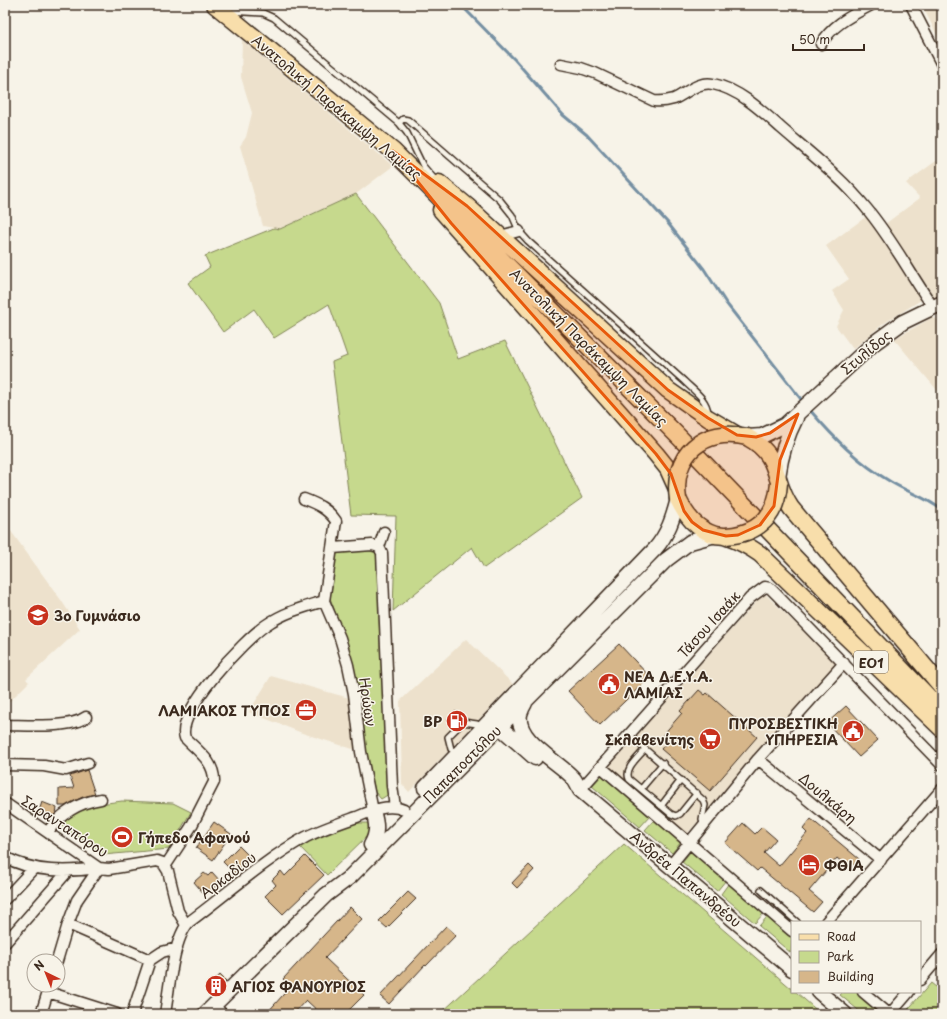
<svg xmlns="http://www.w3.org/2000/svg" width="947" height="1019" font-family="'Playpen Sans',sans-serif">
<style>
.built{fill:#ede1cc}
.green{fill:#c6d98d;stroke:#808256}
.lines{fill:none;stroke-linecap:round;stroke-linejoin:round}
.stream{stroke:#758fa2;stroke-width:3}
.building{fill:#d6b68a;stroke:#3b2a1e}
.lane-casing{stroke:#3b2a1e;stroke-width:8}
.street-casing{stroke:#3b2a1e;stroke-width:13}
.secondary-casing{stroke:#3b2a1e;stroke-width:17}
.primary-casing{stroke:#3b2a1e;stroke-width:19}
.lane{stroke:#f7f3e8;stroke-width:5}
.street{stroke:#f7f3e8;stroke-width:10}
.secondary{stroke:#f7f3e8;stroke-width:14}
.primary{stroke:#f8deab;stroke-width:16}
.primary-bridge-casing{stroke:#3b2a1e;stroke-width:19;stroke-linecap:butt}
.primary-bridge{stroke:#f8deab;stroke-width:16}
.marked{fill:#e8590c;fill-opacity:0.2;stroke:#e8590c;stroke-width:3;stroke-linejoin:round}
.labels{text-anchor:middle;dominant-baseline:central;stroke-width:3;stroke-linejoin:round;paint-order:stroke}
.shield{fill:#f7f3e8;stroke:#73665b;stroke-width:1}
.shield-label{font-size:13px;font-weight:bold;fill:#3b2a1e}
.street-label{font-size:14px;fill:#3b2a1e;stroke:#f7f3e8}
.poi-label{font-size:14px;font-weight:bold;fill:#3b2a1e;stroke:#f7f3e8;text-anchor:start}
</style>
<rect width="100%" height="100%" fill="#f7f3e8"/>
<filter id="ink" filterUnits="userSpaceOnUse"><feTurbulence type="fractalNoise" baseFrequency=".025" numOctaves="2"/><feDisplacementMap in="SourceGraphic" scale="8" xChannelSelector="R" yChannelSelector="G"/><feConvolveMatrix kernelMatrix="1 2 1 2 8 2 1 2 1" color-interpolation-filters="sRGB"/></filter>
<g filter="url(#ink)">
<!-- built -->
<path class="built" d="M 922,5 L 942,5 L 942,45 Z
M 242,40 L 393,166 L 356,194 L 279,229 L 263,226 L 240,146 L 246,137 L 252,113 L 241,77 Z
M 936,161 L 942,165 L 942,295 L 935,298 L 885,224 L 920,198 L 906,183 Z
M 867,216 L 921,300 L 883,324 L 853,349 L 836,326 L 844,310 L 832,291 L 849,279 L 826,246 Z
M 933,317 L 942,323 L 942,396 L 894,339 Z
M 5,523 L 61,600 L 80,629 L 26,679 L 29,682 L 5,706 Z
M 764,593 L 837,664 L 685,836 L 606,768 Z
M 466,639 L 513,684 L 409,792 L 402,784 L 400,701 Z
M 271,676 L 349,698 L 356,750 L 302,733 L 249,712 Z"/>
<!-- green -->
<path class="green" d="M 356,194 L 439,303 L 458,359 L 505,341 L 582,498 L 484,568 L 472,547 L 393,611 L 396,516 L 351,515 L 332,362 L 347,356 L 329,304 L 274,338 L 254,309 L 223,332 L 188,283 L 210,267 L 205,256 L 274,228 L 280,229 Z
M 362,549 L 377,553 L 380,645 L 389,794 L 381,799 L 375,792 L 364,740 L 353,662 L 330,598 L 336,552 Z
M 602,775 L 650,816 L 640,827 L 592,786 Z
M 122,801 L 173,803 L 191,812 L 169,849 L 103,855 L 61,825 C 73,806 100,804 122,801 Z
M 654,820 L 681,842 L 672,853 L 645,830 Z
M 355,823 L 368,823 L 372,827 L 371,832 L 327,875 L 299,846 L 306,841 Z
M 624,844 L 792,989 L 792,992 L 796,992 L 821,1014 L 440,1014 Z
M 691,851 L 726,880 L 717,891 L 682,862 Z
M 729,883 L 764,913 L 755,923 L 721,894 Z
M 768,916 L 792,937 L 791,953 L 759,926 Z
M 931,983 L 942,992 L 942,1014 L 904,1014 Z
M 843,992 L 858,992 L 883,1014 L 863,1014 L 840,995 Z"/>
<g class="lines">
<!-- stream -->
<path class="stream" d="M 461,5 L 515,60 L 563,115 L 587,135 L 667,222 L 704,269 L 726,303 L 804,403
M 809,409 C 834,438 857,462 891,482 C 907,492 926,497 942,510"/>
</g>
<!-- building -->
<path class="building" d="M 619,644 L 650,677 L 600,725 L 568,691 Z
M 699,690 L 705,695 L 707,693 L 757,737 L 710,791 L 661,749 L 668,741 L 662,736 L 682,713 L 680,711 Z
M 846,706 L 878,740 L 859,757 L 827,723 Z
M 455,711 L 463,718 L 454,725 L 447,719 Z
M 87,770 L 95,794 L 83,797 L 65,806 L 59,806 L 59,789 L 74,788 L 70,776 Z
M 42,802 L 57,808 L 56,813 L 50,819 L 38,814 Z
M 811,819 L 859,859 L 850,869 L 837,858 L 809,891 L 822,902 L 813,912 L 760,868 L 757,871 L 725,843 L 743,823 L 755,834 L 762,827 L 776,839 L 764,853 L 779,866 L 807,833 L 803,829 Z
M 214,822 L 231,834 L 213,860 L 196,848 Z
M 239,846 L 250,857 L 234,873 L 223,862 Z
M 305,856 L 324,875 L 283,914 L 265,896 L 276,885 L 272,880 L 281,871 L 285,876 Z
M 529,865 L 534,870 L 517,888 L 512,883 Z
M 212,872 L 221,882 L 205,895 L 194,882 L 204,873 L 208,876 Z
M 408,892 L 416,899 L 387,928 L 379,921 Z
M 350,907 L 362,919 L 325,958 L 364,995 L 345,1014 L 321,1014 L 306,1000 L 293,1014 L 266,1014 L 291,986 L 283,979 Z
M 446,926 L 456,935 L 426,966 L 425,965 L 389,1004 L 380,996 Z
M 220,975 L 226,981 L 212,996 L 205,989 Z"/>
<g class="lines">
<!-- lane casing -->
<g class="lane-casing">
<path id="lane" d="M 229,11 L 263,13 L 274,18 L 399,123 L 407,133 L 423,166 L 436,181
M 399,123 L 403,119 L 408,120 L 500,200 L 512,215 L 519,231 L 528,241 L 684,381 C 693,390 707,399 708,413
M 629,735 L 703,800 L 705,805 L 702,819 L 704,824
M 451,749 L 448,737 L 463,722 L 477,724
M 645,749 C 639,757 624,768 629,779 L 671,814 L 676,816 L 680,814 L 697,793
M 641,789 L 663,763
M 661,806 L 681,780
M 761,890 L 797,922
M 217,1005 L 226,1014"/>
</g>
<!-- street casing -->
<g class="street-casing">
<path id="street" d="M 911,5 L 942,65
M 821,44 C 833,24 851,16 871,5
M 561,64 L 581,68 L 595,73 L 654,101 C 661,102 667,101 674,99 C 687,93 698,81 713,84 C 739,89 762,111 781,128 C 811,154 842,178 867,209 C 892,239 911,275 933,307
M 500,236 L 519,231
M 304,499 C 317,504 328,509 336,521 L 324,601 L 340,638 L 348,665 L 354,694 L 361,752 L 373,811
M 379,547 L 384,532
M 333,548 L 372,545 L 379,547 L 382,553 L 392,786 L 395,807
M 5,725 C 25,725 70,729 86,717
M 758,759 L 881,860
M 5,765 L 44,766 L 66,770 L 88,763
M 601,767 L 792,931
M 580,790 L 750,598 L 765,587 L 770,588 L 777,595 L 942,765
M 5,803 L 99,868 L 109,869 L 157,861 L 163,863 L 168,871 L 178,911 L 186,925
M 48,832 C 59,814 80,802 101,799
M 5,857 C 33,873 68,872 99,868
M 166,865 L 191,827 L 214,782 C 215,762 198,751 185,738 C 175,712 244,640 266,625 C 283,613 304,607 324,601
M 670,866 L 758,759 L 844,663
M 5,899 L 34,868
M 826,922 L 942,789
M 68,924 L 150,960
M 5,943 L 68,871
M 57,961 L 68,924 L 77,900 L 99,868
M 920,980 L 942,954
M 48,992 L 117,1014
M 863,992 L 889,1014
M 41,1014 L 50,985
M 132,1014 L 150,960 L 162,952 L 177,948
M 165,1014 C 169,990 173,939 189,922 C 227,894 264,860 306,837 C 322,829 340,823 357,817 C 371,811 388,803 404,810
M 890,1014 L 909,992"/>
</g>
<!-- secondary casing -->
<g class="secondary-casing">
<path id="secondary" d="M 747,437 L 762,436 L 785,425 L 874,343 L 903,322 L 942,303
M 778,477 C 781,455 786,437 796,418
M 525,703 C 523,706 521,711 520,714 C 515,741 560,762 574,779 C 576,782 578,786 580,790 L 792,969
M 497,719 L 500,727 L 535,758
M 425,788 L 655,549 C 668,534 673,518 678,499
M 371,845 C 378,833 377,824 373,811
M 819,992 L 845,1014
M 205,1014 L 326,895 L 350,877 L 666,560 L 690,542 L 715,535"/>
</g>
<!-- primary casing -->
<g class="primary-casing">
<path id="primary" d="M 215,5 L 393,151 L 680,438 L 942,711
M 439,183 L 467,206 L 668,390 L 708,418 L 737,435
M 441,210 L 656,454 L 668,469 L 677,489
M 747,437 C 783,457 771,479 791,508 L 942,687
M 678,499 C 686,516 696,529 715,535 C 719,536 723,535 727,537 C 739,541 750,547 760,554 L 942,729"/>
</g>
<!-- lane -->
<use href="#lane" class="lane"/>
<!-- street -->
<use href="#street" class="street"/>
<!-- secondary -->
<use href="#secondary" class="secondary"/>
<!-- primary -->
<use href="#primary" class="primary"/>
<!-- primary-bridge casing -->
<g class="primary-bridge-casing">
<path id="primary-bridge" d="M 678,499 C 671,455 704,426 747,437
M 726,536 C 759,534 777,516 779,483"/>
</g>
<!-- primary-bridge -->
<use href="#primary-bridge" class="primary-bridge"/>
</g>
</g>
<!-- marked area -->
<path class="marked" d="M 393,151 L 467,206 L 668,390 L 708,418 L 737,435 L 756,437 L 770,433 L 798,414 L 780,460 L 774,506 L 760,525 L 738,535 L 726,536 L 703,530 L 692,522 L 684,511 L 671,474 L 656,454 L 451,223 Z"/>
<!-- icons -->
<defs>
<g id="school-disc" transform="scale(1.15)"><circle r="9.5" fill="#c8321e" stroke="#f7f3e8"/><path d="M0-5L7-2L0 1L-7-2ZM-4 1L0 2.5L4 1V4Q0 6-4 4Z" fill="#fff"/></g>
<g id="civic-disc" transform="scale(1.15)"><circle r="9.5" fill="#c8321e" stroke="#f7f3e8"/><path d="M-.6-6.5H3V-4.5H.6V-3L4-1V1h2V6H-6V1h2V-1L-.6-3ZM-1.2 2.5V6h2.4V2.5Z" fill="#fff"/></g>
<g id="office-disc" transform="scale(1.15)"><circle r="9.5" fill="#c8321e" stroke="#f7f3e8"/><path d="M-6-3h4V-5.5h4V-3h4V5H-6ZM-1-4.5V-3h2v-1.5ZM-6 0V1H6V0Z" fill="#fff"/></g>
<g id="fuel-disc" transform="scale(1.15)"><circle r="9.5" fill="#c8321e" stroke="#f7f3e8"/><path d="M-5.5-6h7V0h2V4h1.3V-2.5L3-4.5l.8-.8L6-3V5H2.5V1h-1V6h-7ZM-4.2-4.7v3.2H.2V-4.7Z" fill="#fff"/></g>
<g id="supermarket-disc" transform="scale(1.15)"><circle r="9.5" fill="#c8321e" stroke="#f7f3e8"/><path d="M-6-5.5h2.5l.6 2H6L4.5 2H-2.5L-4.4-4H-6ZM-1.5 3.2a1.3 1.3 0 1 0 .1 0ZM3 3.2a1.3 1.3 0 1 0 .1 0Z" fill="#fff"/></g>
<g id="stadium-disc" transform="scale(1.15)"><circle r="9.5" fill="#c8321e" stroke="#f7f3e8"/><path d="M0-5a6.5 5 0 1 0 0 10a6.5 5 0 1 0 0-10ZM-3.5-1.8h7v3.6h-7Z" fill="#fff"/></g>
<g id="hotel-disc" transform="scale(1.15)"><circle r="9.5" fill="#c8321e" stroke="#f7f3e8"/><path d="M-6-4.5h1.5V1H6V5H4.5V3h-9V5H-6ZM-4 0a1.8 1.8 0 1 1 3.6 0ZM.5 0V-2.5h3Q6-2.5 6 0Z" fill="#fff"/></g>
<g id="building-disc" transform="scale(1.15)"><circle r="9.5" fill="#c8321e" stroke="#f7f3e8"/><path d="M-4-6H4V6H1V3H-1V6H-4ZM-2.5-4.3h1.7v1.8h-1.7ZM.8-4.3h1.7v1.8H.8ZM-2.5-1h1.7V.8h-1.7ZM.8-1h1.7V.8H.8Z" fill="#fff"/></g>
</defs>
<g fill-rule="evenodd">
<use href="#school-disc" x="38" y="615"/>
<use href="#civic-disc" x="609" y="684"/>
<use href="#office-disc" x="306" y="710"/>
<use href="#fuel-disc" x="457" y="721"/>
<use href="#civic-disc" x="853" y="731"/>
<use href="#supermarket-disc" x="710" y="739"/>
<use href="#stadium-disc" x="122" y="837"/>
<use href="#hotel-disc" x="809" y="865"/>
<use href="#building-disc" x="216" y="986"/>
</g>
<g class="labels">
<!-- shield labels -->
<rect class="shield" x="854" y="651" width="34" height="22" rx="3"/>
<g class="shield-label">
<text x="871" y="662">ΕΟ1</text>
</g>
<!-- street labels -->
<g class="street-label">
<text transform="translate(337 107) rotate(40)">Ανατολική Παράκαμψη Λαμίας</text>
<text transform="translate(589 347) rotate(45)">Ανατολική Παράκαμψη Λαμίας</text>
<text transform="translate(866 352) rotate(-40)">Στυλίδος</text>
<text transform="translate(709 624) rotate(-48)">Τάσου Ισαάκ</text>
<text transform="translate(368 702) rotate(82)">Ηρώων</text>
<text transform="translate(462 764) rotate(-45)">Παπαποστόλου</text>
<text transform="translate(828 798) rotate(40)">Δουλκάρη</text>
<text transform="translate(65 826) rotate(33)">Σαρανταπόρου</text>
<text transform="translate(228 875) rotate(-37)">Αρκαδίου</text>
<text transform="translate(686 879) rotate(40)">Ανδρέα Παπανδρέου</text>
</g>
<!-- poi labels -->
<g class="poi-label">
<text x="54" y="615">3ο Γυμνάσιο</text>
<text x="624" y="676">ΝΕΑ Δ.Ε.Υ.Α.<tspan x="624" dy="16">ΛΑΜΙΑΣ</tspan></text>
<text x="290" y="710" text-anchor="end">ΛΑΜΙΑΚΟΣ ΤΥΠΟΣ</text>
<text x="442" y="721" text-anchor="end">BP</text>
<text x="838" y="723" text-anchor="end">ΠΥΡΟΣΒΕΣΤΙΚΗ<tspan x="838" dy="16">ΥΠΗΡΕΣΙΑ</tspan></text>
<text x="694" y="739" text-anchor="end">Σκλαβενίτης</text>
<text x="138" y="837">Γήπεδο Αφανού</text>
<text x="824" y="865">ΦΘΙΑ</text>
<text x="232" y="986">ΑΓΙΟΣ ΦΑΝΟΥΡΙΟΣ</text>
</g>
</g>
<!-- margin -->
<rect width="947" height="1019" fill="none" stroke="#f7f3e8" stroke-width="20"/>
<rect x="10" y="10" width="927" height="999" fill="none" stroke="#3b2a1e" stroke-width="1.5" filter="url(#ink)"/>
<!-- legend -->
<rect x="791" y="921" width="130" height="72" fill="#f7f3e8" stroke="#aca397"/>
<rect x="799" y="934" width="20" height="6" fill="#f8deab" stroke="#aca397"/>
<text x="827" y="941" font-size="12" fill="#3b2a1e">Road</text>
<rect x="799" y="951" width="20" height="12" fill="#c6d98d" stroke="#aca397"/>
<text x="827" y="961" font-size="12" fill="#3b2a1e">Park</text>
<rect x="799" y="971" width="20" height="12" fill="#d6b68a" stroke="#aca397"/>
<text x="827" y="981" font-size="12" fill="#3b2a1e">Building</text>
<!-- north arrow -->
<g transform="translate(46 973) rotate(317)"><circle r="19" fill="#f7f3e8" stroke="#aca397"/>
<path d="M0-3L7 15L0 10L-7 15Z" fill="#c8321e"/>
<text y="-6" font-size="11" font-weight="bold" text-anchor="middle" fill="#3b2a1e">N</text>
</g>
<!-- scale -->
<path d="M793 44v6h71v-6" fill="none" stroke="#3b2a1e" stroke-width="2"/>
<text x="799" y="44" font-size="12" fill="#3b2a1e" stroke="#f7f3e8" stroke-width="3" paint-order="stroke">50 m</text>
</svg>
